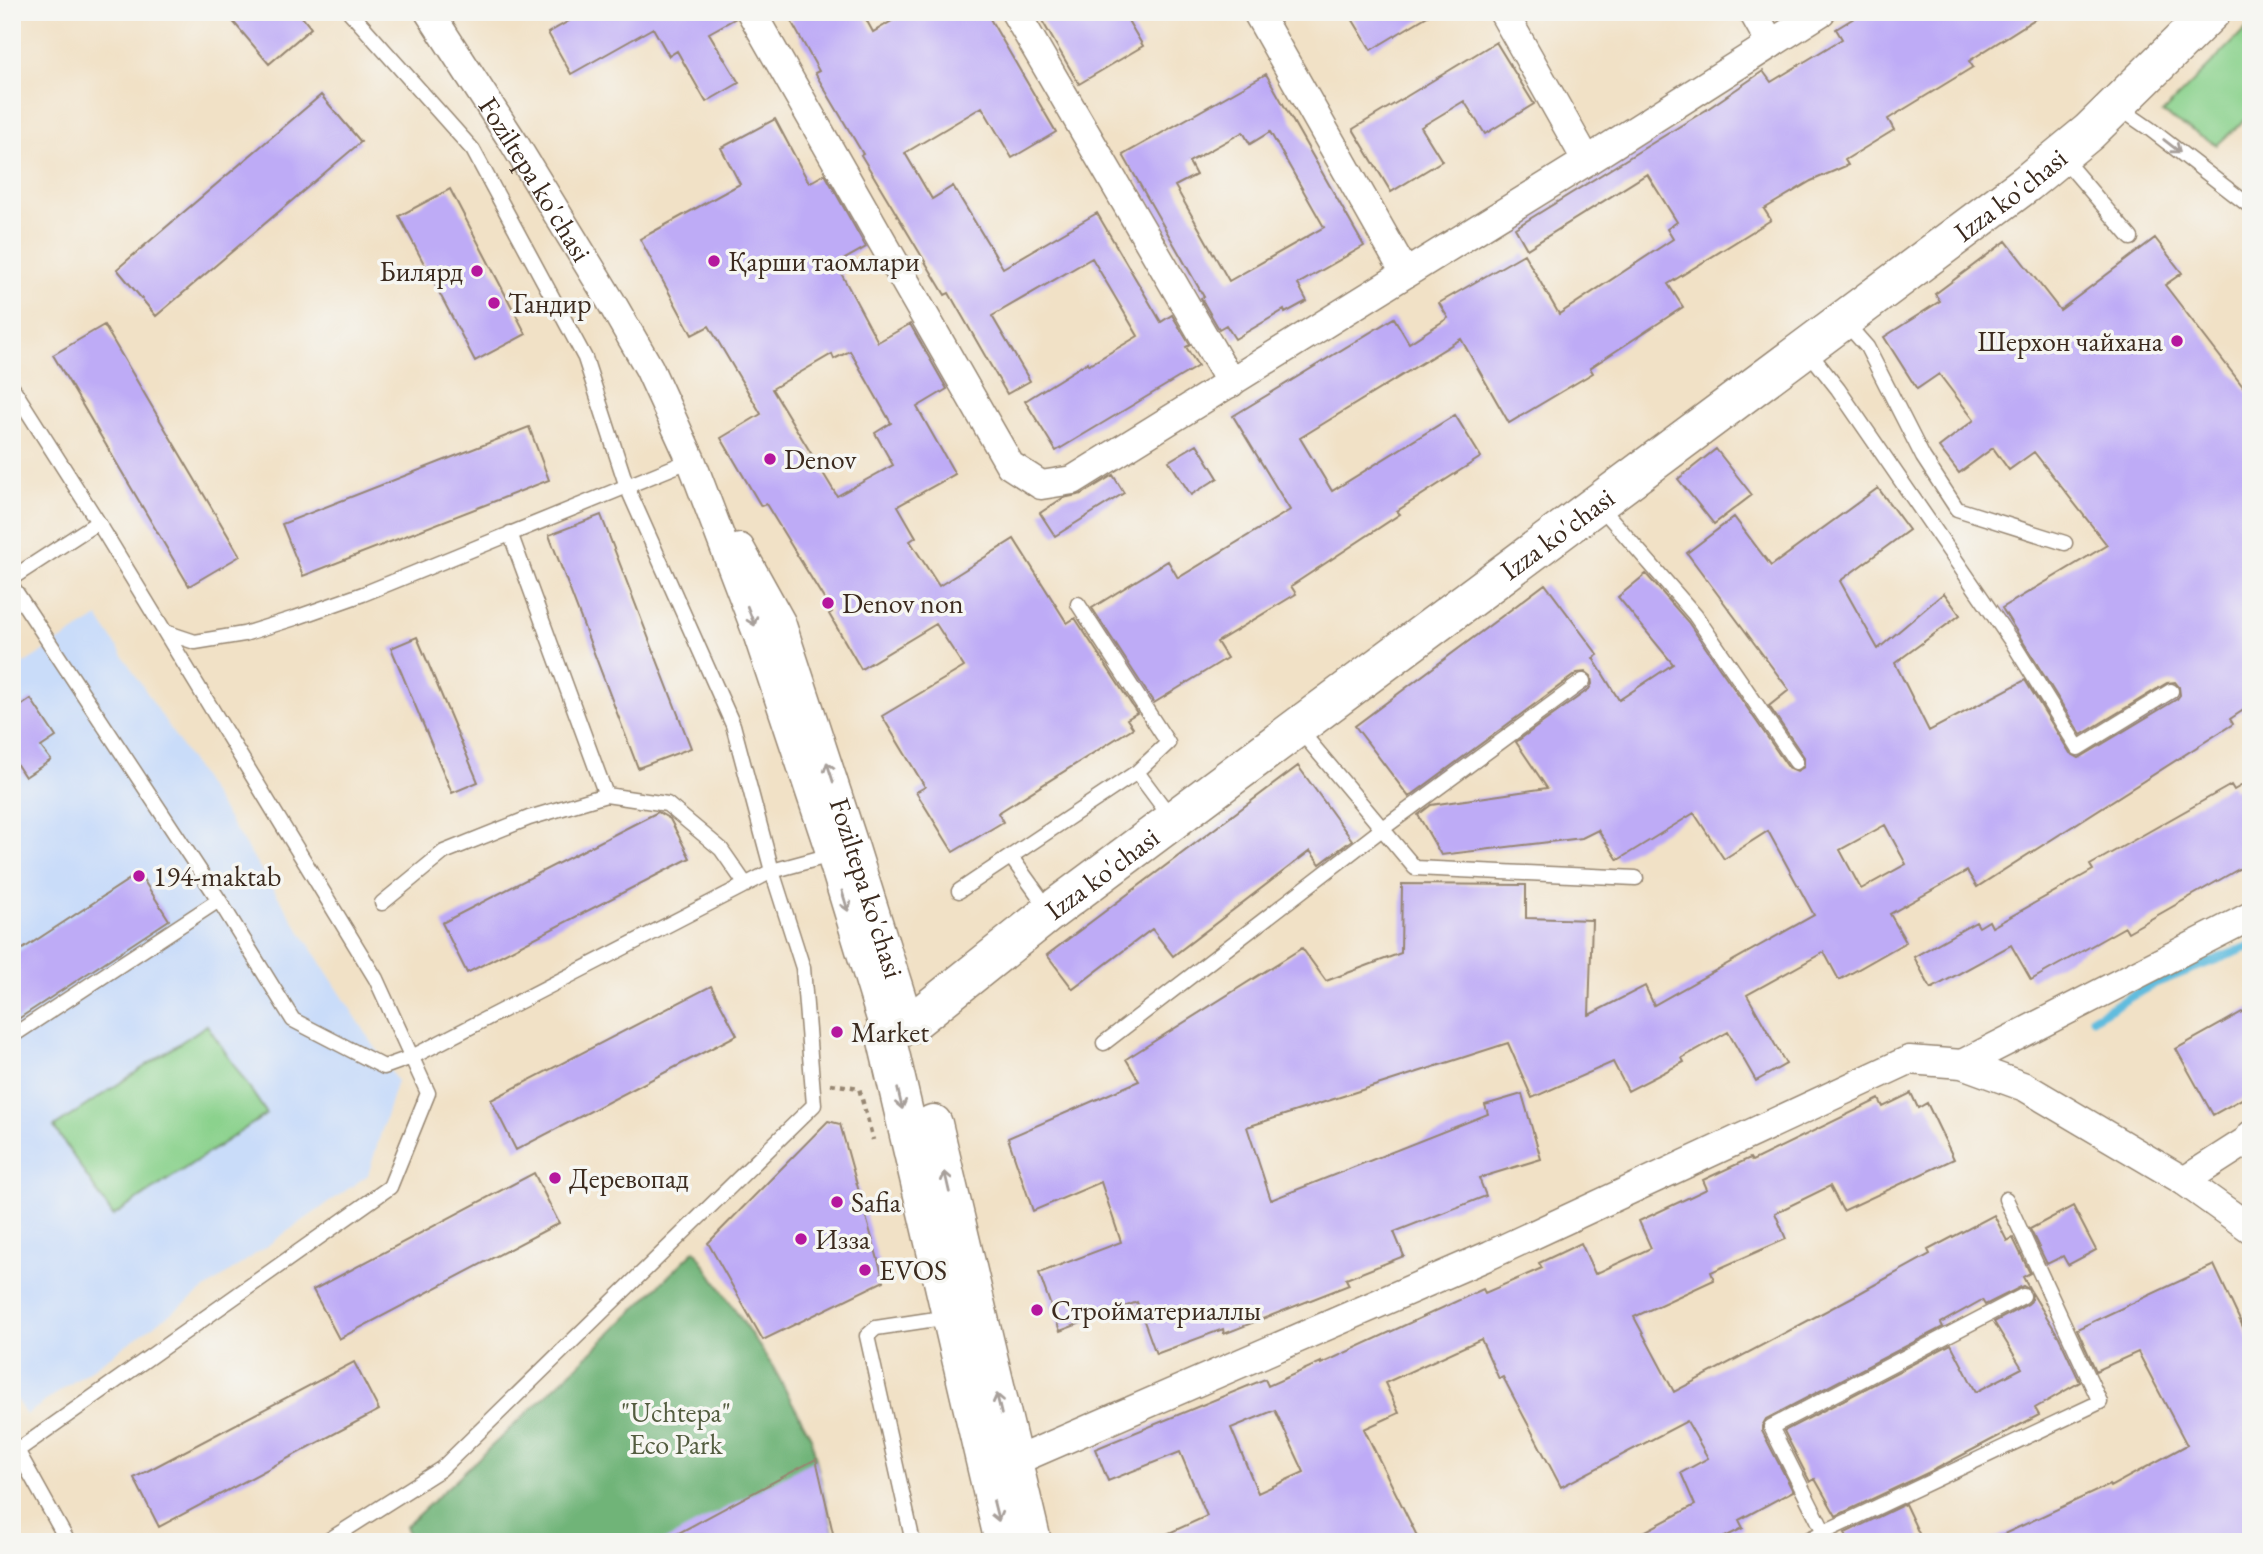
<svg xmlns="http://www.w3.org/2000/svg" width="2263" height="1554" font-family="'EB Garamond',serif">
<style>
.built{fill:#c9dcf9}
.green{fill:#8bd28d;stroke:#637e56;stroke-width:2}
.forest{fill:#70b478;stroke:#566f4b;stroke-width:2}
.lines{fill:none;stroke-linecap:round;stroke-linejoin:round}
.stream{stroke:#60bcde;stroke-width:9}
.building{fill:#beabf6;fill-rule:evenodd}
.service-casing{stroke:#968672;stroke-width:17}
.minor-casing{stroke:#968672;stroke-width:31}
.secondary-casing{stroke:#968672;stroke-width:41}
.path{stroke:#968672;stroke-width:4.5;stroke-dasharray:5 5;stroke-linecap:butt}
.service{stroke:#fff;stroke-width:14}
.minor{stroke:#fff;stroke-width:28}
.secondary{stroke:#fff;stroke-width:38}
.oneway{stroke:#a79f9a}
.poi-dot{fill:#b5179e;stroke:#f6f6f2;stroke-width:2.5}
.labels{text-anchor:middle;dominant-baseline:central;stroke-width:7;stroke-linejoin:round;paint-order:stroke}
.street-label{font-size:28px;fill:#3b2a1e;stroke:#f6f6f2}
.poi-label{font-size:28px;fill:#3b2a1e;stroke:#f6f6f2;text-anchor:start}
.park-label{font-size:28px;fill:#535c3f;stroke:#f6f6f2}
</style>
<rect width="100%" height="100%" fill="#f6f6f2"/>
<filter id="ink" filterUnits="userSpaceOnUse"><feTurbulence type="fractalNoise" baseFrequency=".0143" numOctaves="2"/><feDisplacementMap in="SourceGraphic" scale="14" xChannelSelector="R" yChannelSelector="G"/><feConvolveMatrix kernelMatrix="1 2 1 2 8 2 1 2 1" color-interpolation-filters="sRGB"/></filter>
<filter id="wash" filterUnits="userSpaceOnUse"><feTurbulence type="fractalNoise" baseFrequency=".00686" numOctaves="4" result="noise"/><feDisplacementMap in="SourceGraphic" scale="28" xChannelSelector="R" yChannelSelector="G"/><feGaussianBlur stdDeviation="1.57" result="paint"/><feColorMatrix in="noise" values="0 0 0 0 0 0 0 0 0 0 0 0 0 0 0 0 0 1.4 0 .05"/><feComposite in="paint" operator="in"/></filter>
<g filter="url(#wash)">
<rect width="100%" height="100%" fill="#f1e1c6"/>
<!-- built -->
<path class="built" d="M 98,617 L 397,1081 L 368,1175 L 26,1415 L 12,1393 L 12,671 Z"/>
<!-- green -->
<path class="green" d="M 2251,24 L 2251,114 L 2217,145 L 2162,113 Z
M 207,1025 L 267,1114 L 113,1216 L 54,1127 Z"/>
<!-- forest -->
<path class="forest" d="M 695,1250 L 773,1367 L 811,1437 L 835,1542 L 412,1542 L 405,1527 L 571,1372 Z"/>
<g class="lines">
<!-- stream -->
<path class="stream" d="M 2093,1018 L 2155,983 L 2251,946"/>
</g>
<g id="blocks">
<!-- building -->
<path class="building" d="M 225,12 L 298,12 L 311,28 L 269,64 Z
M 585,12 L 734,12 L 736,18 L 709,33 L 739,83 L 706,102 L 677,51 L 669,56 L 653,28 L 571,74 L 548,33 Z
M 786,12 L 862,12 L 873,32 L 907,12 L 986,12 L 1056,132 L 1012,158 L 982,107 L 905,153 L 932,199 L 953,186 L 1003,268 L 1097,213 L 1161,322 L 1172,315 L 1190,345 L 1186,347 L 1198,366 L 1056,451 L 1025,401 L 1088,362 L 1089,365 L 1138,336 L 1092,258 L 992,316 L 1030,381 L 1007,394 L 949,293 L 945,295 L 861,155 L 863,154 L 815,73 L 819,71 Z
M 1037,12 L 1123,12 L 1143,46 L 1079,84 Z
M 1348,12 L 1434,12 L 1371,50 Z
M 1864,12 L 2046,12 L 1969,61 L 1973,67 L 1888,119 L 1894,130 L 1845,160 L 1848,165 L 1811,181 L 1764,209 L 1771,220 L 1668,284 L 1683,307 L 1590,368 L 1593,373 L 1509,423 L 1461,339 L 1300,438 L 1332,491 L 1455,415 L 1481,457 L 1397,511 L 1400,514 L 1291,586 L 1296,594 L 1217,642 L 1227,658 L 1154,703 L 1092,608 L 1168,561 L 1178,578 L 1290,510 L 1233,416 L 1394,318 L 1409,343 L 1448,318 L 1439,303 L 1524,254 L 1559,314 L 1673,239 L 1667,229 L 1677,222 L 1647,174 L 1527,249 L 1515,228 L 1706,110 L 1763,71 L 1771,82 L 1842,39 L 1836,29 Z
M 1496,42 L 1534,104 L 1485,134 L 1464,101 L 1421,127 L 1442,161 L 1391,192 L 1353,129 Z
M 1266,74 L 1364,246 L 1298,284 L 1307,301 L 1285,313 L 1284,310 L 1235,339 L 1226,325 L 1219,329 L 1201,298 L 1204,297 L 1123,155 ZM 1243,132 L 1250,144 L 1270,132 L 1324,227 L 1229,281 L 1175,186 L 1196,175 L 1189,162 Z
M 321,95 L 361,142 L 156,316 L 117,269 Z
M 775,119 L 809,183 L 825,174 L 866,247 L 836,264 L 878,342 L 910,324 L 947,389 L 917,407 L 955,474 L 898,506 L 916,537 L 910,541 L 939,586 L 1014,539 L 1067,623 L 1075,618 L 1137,713 L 1127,719 L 1133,728 L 998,813 L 1003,822 L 953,852 L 916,792 L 925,787 L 882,716 L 964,667 L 936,624 L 861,669 L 829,614 L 832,612 L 766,504 L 761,506 L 721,438 L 761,414 L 709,326 L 692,335 L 640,239 L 740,184 L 721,148 ZM 850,351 L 891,423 L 875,433 L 893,465 L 837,496 L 772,389 L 832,354 L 834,359 Z
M 450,189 L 526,334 L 475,361 L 399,216 Z
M 2155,238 L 2182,273 L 2165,285 L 2251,397 L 2251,581 L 2241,589 L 2251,606 L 2251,705 L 2230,719 L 2233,724 L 1977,887 L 1967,871 L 1890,914 L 1906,942 L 1839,980 L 1824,952 L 1747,995 L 1786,1064 L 1756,1081 L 1728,1032 L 1682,1058 L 1684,1062 L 1628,1091 L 1613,1062 L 1532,1098 L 1508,1043 L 1247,1127 L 1271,1200 L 1488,1114 L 1485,1105 L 1522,1094 L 1541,1159 L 1479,1178 L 1486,1196 L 1394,1232 L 1404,1256 L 1346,1279 L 1349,1285 L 1224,1334 L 1223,1329 L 1156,1354 L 1137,1302 L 1060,1331 L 1039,1273 L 1121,1242 L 1101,1182 L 1033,1211 L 1008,1138 L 1139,1081 L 1126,1059 L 1302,948 L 1326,981 L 1401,953 L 1402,884 L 1526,885 L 1526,918 L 1592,920 L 1589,1015 L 1645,986 L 1654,1005 L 1814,915 L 1768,831 L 1724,859 L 1694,813 L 1618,860 L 1598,830 L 1582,838 L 1441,855 L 1418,815 L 1431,805 L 1547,788 L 1516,742 L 1589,689 L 1592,684 L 1591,676 L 1586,672 L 1577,673 L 1409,797 L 1355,726 L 1545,584 L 1598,655 L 1593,658 L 1619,700 L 1673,664 L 1618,597 L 1646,574 L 1688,622 L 1788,767 L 1797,771 L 1804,767 L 1804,757 L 1769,706 L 1789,690 L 1687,553 L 1734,517 L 1771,566 L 1878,488 L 1909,530 L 1840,581 L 1878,649 L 1944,593 L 1960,615 L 1895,663 L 1929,731 L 2025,680 L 2070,753 L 2079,758 L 2177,699 L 2180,695 L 2179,687 L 2175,682 L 2167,683 L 2081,735 L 2002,608 L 2107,545 L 2034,452 L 2009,470 L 1993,448 L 1959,473 L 1939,447 L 1974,420 L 1939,374 L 1917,389 L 1884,337 L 1940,301 L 1935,294 L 2006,241 L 2060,310 ZM 1885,825 L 1906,864 L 1861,889 L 1840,850 Z
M 104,325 L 240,556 L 189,586 L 53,355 Z
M 529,427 L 549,480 L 303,576 L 282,524 Z
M 1197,444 L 1218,478 L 1191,495 L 1169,461 Z
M 1716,449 L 1752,495 L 1714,524 L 1678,479 Z
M 1113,475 L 1124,493 L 1055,536 L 1040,513 L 1063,498 L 1082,494 Z
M 601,515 L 691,748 L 638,768 L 549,535 Z
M 417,637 L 478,782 L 452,793 L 391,648 Z
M 31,699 L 56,737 L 41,747 L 51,760 L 25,777 L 12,757 L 12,712 Z
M 1298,766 L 1352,840 L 1320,864 L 1310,851 L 1173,956 L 1152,929 L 1073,989 L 1047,955 Z
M 2251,780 L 2251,862 L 2128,932 L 2125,927 L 2031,980 L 2011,945 L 1931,989 L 1914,957 L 1976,922 L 1979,927 L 1989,921 L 1992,927 L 2093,870 L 2090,865 L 2231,785 L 2234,790 Z
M 658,812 L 670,819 L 690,858 L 467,973 L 442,923 Z
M 139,873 L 169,920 L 12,1023 L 12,956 Z
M 711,986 L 737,1035 L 516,1150 L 491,1100 Z
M 2251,1007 L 2251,1094 L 2213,1115 L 2176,1049 Z
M 1911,1093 L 1918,1108 L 1927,1103 L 1954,1159 L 1843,1211 L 1830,1186 L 1775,1213 L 1786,1239 L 1711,1272 L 1714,1280 L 1634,1317 L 1674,1392 L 1858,1294 L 1930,1254 L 1928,1250 L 1994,1215 L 2007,1241 L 2013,1238 L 2030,1273 L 2023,1277 L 2030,1290 L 2023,1286 L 1985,1305 L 1982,1300 L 1941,1323 L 1943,1327 L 1766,1419 L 1762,1426 L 1762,1431 L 1793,1491 L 1739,1520 L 1743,1528 L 1715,1542 L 1625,1542 L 1695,1505 L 1681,1473 L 1708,1458 L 1687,1421 L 1561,1487 L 1503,1377 L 1499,1379 L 1481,1339 L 1385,1383 L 1399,1413 L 1364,1429 L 1420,1542 L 1149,1542 L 1207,1516 L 1180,1452 L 1108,1481 L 1095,1449 L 1265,1379 L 1268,1386 L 1321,1362 L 1321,1364 L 1483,1289 L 1485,1293 L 1542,1268 L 1539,1263 L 1581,1243 L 1595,1274 L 1651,1248 L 1639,1221 L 1707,1189 L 1703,1180 L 1750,1158 L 1752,1161 L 1879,1099 L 1883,1107 ZM 1275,1410 L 1304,1472 L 1258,1493 L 1231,1428 Z
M 828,1121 L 840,1124 L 884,1281 L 763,1340 L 708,1243 Z
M 534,1173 L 559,1223 L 339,1339 L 313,1290 Z
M 2073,1206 L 2096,1250 L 2068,1265 L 2063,1256 L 2047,1264 L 2030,1229 Z
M 2214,1265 L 2251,1344 L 2251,1542 L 1987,1542 L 2109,1485 L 2110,1487 L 2187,1445 L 2138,1352 L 2096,1371 L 2077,1329 Z
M 2032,1293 L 2059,1337 L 2080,1382 L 2035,1408 L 2039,1415 L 1936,1469 L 1836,1516 L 1815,1479 L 1810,1482 L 1784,1431 L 1951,1344 L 1976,1392 L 2022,1368 L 1994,1322 L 2028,1304 L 2031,1301 Z
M 354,1362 L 379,1410 L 159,1527 L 134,1478 Z
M 816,1459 L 835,1542 L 662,1542 Z
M 1905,1504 L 1923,1542 L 1850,1542 L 1845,1533 Z"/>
</g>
</g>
<g filter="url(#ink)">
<use href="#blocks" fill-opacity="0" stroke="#968672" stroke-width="2"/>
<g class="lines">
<!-- service casing -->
<g class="service-casing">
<path id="service" d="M 2118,107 L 2150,129 L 2251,207
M 2062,157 L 2131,238
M 1845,322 L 1867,347 L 1923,457 L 1957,509 L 2065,543
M 1808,351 L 1838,389 L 2014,645 L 2078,748 L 2171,691
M 12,387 L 98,522 L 376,979 L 428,1093 L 390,1187 L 18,1450
M 1598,504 L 1695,615 L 1796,762
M 510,533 L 606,795 L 667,804 L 721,849 L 746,885
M 12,578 L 98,522
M 12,586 L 219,900 L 12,1036
M 1078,604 L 1168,743 L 1137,772
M 165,632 L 195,642 L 244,634 L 295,618 L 363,594 L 691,460
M 1298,728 L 1415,868 L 1636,878
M 1011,857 L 1049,910
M 959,891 L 1137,772 L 1172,819
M 219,900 L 293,1020 L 384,1067 L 412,1057 L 772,871 L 733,725 L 627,487 L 585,358 L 473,150 L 350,12
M 382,903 L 444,852 L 529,818 L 606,795
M 1104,1043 L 1382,829 L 1583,681
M 13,1443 L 68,1542
M 1824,1532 L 1771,1427 L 2023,1296
M 326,1542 L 441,1469 L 814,1105 L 803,968 L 772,871 L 831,855
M 913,1542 L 867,1336 L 876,1328 L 949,1317
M 1803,1542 L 2100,1402 L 2006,1199"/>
</g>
<!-- minor casing -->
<g class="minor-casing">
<g id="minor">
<path id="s1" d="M 429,12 L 514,143 L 610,300 L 649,368 L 691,460 L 757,633 L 831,855 L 885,1032"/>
<path d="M 751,12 L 1010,465 L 1041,485 L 1073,480 L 1587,161 L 1821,12"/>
<path d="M 1015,12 L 1231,383"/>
<path d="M 1257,12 L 1405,273"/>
<path d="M 1503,12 L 1587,161"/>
<path d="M 1753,12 L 1771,44"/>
<path id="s2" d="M 740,548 L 781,622 L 855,848 L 910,1024"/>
<path d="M 1962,1064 L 2251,916"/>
<path d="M 2184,1181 L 2248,1140 L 2251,1135"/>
<path d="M 996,1465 L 1013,1462 L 1490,1255 L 1909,1060 L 1962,1064 L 2025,1087 L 2184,1181 L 2251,1229"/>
</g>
</g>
<!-- secondary casing -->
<g class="secondary-casing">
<g id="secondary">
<path d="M 933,1124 L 1032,1542"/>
<path id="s3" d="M 1004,1542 L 885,1032 L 910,1024 L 1050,912 L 2027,183 L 2089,132 L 2211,12"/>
</g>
</g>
<!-- path -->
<path class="path" d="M 831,1084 L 859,1088 L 873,1140"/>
<!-- service -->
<use href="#service" class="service"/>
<!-- minor -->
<use href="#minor" class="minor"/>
<!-- secondary -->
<use href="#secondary" class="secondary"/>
</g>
<!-- one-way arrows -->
<defs><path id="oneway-shaft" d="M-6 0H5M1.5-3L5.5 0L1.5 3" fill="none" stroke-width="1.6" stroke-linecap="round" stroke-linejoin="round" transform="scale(1.75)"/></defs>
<g class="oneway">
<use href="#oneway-shaft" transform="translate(2172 146) rotate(38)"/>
<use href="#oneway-shaft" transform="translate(751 616) rotate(69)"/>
<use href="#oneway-shaft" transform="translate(830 772) rotate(-108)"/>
<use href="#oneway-shaft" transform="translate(845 901) rotate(73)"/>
<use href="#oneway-shaft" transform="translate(900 1099) rotate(77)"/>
<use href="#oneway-shaft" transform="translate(947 1182) rotate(-103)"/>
<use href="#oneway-shaft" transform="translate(999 1404) rotate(-103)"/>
<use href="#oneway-shaft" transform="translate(996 1511) rotate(76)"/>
</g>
</g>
<!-- markers -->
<g class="poi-dot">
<circle cx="714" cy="261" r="7"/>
<circle cx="477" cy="271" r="7"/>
<circle cx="494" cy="303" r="7"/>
<circle cx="2177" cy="341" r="7"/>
<circle cx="770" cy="459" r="7"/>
<circle cx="828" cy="603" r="7"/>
<circle cx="139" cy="876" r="7"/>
<circle cx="837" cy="1032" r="7"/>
<circle cx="555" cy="1178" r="7"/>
<circle cx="837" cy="1202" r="7"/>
<circle cx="801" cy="1239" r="7"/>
<circle cx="865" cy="1270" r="7"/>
<circle cx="1037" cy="1310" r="7"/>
</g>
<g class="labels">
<!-- street labels -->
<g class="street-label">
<text stroke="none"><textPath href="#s1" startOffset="198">Foziltepa ko'chasi</textPath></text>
<text stroke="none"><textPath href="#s3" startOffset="1928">Izza ko'chasi</textPath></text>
<text stroke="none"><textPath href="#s3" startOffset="1362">Izza ko'chasi</textPath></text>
<text stroke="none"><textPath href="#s3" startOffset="794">Izza ko'chasi</textPath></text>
<text stroke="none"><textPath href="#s2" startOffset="364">Foziltepa ko'chasi</textPath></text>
</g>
<!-- poi labels -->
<g class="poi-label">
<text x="728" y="261">Қарши таомлари</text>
<text x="463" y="271" text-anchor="end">Билярд</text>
<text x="508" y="303">Тандир</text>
<text x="2163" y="341" text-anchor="end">Шерхон чайхана</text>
<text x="784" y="459">Denov</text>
<text x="842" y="603">Denov non</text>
<text x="153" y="876">194-maktab</text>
<text x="851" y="1032">Market</text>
<text x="569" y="1178">Деревопад</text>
<text x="851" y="1202">Safia</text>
<text x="815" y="1239">Изза</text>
<text x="879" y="1270">EVOS</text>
<text x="1051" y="1310">Стройматериаллы</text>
</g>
<!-- park labels -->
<g class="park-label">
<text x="676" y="1412">"Uchtepa"<tspan x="676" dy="32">Eco Park</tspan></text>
</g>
</g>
<!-- margin -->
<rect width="2263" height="1554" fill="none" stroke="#f6f6f2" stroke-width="42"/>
</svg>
